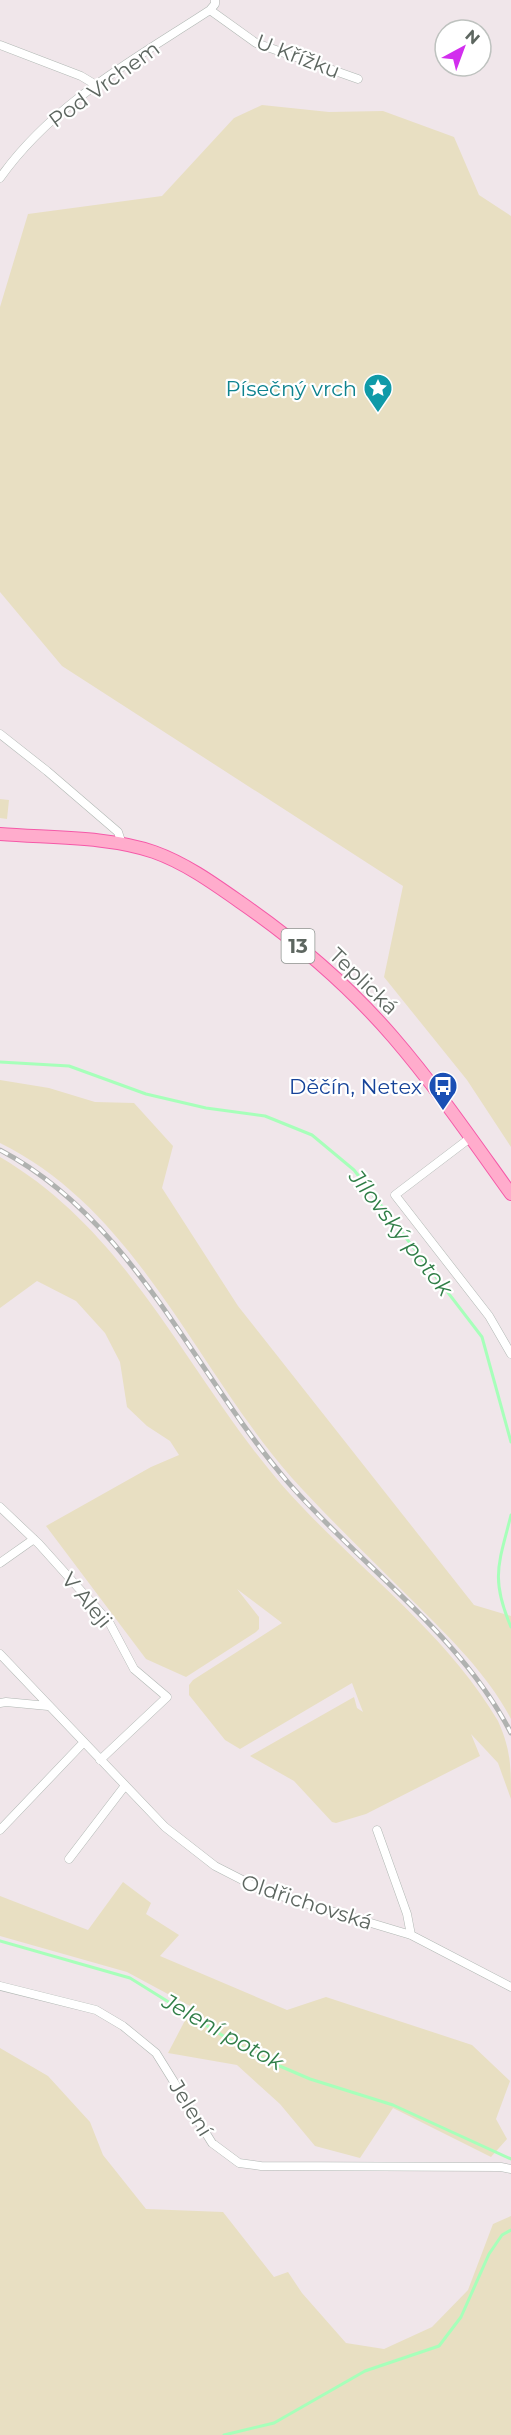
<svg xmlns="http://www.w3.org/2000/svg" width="511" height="2435" font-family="Montserrat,sans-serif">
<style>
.green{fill:#e8dfc2}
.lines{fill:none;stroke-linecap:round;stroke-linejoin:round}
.stream{stroke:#a7ffba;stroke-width:3}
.street-casing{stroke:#b1b8b4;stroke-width:9}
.primary-casing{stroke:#f559a8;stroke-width:14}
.street{stroke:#fff;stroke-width:8}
.primary{stroke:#ffaccc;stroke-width:12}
.rail-casing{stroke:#b0b2b0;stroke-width:5}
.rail{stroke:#fff;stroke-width:3;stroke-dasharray:9;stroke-linecap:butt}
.labels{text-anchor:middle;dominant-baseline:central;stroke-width:4.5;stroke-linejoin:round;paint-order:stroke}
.shield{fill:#fff;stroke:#8e9490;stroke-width:1.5}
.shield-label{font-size:20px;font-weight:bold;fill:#5d6660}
.street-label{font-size:21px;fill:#5d6660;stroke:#fff}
.culture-label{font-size:21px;fill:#0d838f;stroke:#fff;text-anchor:end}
.transit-label{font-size:21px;fill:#164399;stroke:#fff;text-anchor:end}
.water-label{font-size:22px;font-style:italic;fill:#307e47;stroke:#fff}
</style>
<rect width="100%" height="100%" fill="#f0e6ea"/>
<!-- green -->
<path class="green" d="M 262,105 L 329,112 L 383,111 L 454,137 L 479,195 L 511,216 L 511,1147 L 467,1080 L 384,977 L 403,886 L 62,666 L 0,592 L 0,307 L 28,214 L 162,196 L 234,118 Z
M 0,799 L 9,800 L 7,819 L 0,818 Z
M 0,1080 L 49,1088 L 95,1102 L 134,1103 L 173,1146 L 162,1188 L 238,1306 L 474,1605 L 511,1616 L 511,1719 C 488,1675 451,1639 416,1604 C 375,1563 332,1522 292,1478 C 195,1368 138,1211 0,1143 Z
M 0,1157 C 131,1234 185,1372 281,1484 C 351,1564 443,1628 498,1721 C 511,1750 511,1767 511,1799 L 498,1763 L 471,1734 L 480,1756 L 366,1814 L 336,1823 L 332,1822 L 294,1781 L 250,1756 L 354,1697 L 357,1708 L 363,1712 L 352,1683 L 240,1749 L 225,1740 L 189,1695 L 189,1685 L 193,1680 L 282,1623 L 237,1589 L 259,1617 L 259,1629 L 256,1632 L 186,1677 L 146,1659 L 46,1526 L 151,1467 L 179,1455 L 170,1441 L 147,1426 L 127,1407 L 120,1362 L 105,1333 L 76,1301 L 37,1281 L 0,1308 Z
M 123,1882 L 151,1903 L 146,1914 L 179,1935 L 160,1956 L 287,2010 L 326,1997 L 472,2045 L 510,2081 L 496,2119 L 507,2139 L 491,2157 L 393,2108 L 360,2158 L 315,2146 L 280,2104 L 237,2065 L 168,2053 L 192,2007 L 127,1972 L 0,1936 L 0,1896 L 88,1930 Z
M 0,2048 L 48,2076 L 90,2122 L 103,2155 L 146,2209 L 223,2212 L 274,2277 L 288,2272 L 302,2293 L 346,2343 L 384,2349 L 432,2327 L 468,2290 L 493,2224 L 511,2216 L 511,2435 L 0,2435 Z"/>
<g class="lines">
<!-- stream -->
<path class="stream" d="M 0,1062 L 69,1066 L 146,1094 L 206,1108 L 265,1116 L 312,1135 L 354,1170 L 482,1337 L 511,1442
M 511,1515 C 499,1563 490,1578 511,1627
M 0,1941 L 130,1978 L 254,2055 L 310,2079 L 393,2105 L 511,2159
M 224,2435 L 274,2423 L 365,2371 L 439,2346 L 461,2317 L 489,2254 L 502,2235 L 511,2230"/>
<!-- street casing -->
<g class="street-casing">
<path id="street" d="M 210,10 L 256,43 L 358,79
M 0,45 L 81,76 L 96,85
M 0,178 C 53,103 135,59 210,10 L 215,4 L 215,0
M 0,734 L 47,771 L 118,832 L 122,844
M 470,1138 L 395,1195 L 489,1316 L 511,1354
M 0,1507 L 39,1544 L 109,1622 L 134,1669 L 167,1697 L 100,1760
M 0,1563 L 34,1539
M 0,1654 L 165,1827 L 215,1866 L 264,1891 L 411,1935 L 511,1987
M 0,1703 L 6,1702 L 48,1706
M 0,1830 L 83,1743
M 377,1830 L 407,1914 L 411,1935
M 69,1859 L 124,1787
M 0,1986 L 96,2010 L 123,2026 L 156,2053 L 212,2143 L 239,2163 L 261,2166 L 501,2167 L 511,2169"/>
</g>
<!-- primary casing -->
<g class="primary-casing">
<path id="primary" d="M 0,834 C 48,838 109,836 154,852 C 185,863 213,883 240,902 C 295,940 349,986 393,1037 C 436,1087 473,1141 511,1194"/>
</g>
<!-- street -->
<use href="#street" class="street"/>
<!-- primary -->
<use href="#primary" class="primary"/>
<!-- rail casing -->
<g class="rail-casing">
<path id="rail" d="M 0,1150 C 133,1220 192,1370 286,1480 C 359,1565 459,1632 511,1733"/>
</g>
<!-- rail -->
<use href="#rail" class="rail"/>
</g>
<!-- icons -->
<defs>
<g id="sight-pin" transform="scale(1.5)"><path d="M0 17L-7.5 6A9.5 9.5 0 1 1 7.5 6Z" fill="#0f9aa8" stroke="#fff"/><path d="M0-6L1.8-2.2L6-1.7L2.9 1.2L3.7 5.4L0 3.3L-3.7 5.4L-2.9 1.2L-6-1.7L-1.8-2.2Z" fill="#fff"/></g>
<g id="bus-pin" transform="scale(1.5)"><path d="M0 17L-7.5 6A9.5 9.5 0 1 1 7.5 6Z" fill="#1a4fb4" stroke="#fff"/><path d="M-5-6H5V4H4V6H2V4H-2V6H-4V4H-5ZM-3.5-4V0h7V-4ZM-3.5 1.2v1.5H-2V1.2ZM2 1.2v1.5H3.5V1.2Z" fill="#fff"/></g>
</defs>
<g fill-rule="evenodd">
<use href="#sight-pin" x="378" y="388"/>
<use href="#bus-pin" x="443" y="1086"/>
</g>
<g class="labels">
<!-- shield labels -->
<rect class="shield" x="281.5" y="929" width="33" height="34" rx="4.5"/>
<g class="shield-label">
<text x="298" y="946">13</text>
</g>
<!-- street labels -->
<g class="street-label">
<text transform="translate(298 56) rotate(21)">U Křížku</text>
<text transform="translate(104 84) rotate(-36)">Pod Vrchem</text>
<text transform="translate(364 981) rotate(44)">Teplická</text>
<text transform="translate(87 1600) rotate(50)">V Aleji</text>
<text transform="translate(307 1902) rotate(18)">Oldřichovská</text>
<text transform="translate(191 2108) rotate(58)">Jelení</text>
</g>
<!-- culture labels -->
<g class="culture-label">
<text x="357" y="388">Písečný vrch</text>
</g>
<!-- transit labels -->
<g class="transit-label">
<text x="422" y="1086">Děčín, Netex</text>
</g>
<!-- water labels -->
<g class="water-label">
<text transform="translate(401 1233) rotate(52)">Jílovský potok</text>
<text transform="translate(223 2032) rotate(29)">Jelení potok</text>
</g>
</g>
<!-- north arrow -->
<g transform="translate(463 48) rotate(41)"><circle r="28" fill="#ffffff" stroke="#bec2bf" stroke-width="1.5"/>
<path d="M0-4.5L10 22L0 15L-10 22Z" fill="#d22eee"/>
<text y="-9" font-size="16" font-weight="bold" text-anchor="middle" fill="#5d6660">N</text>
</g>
</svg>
